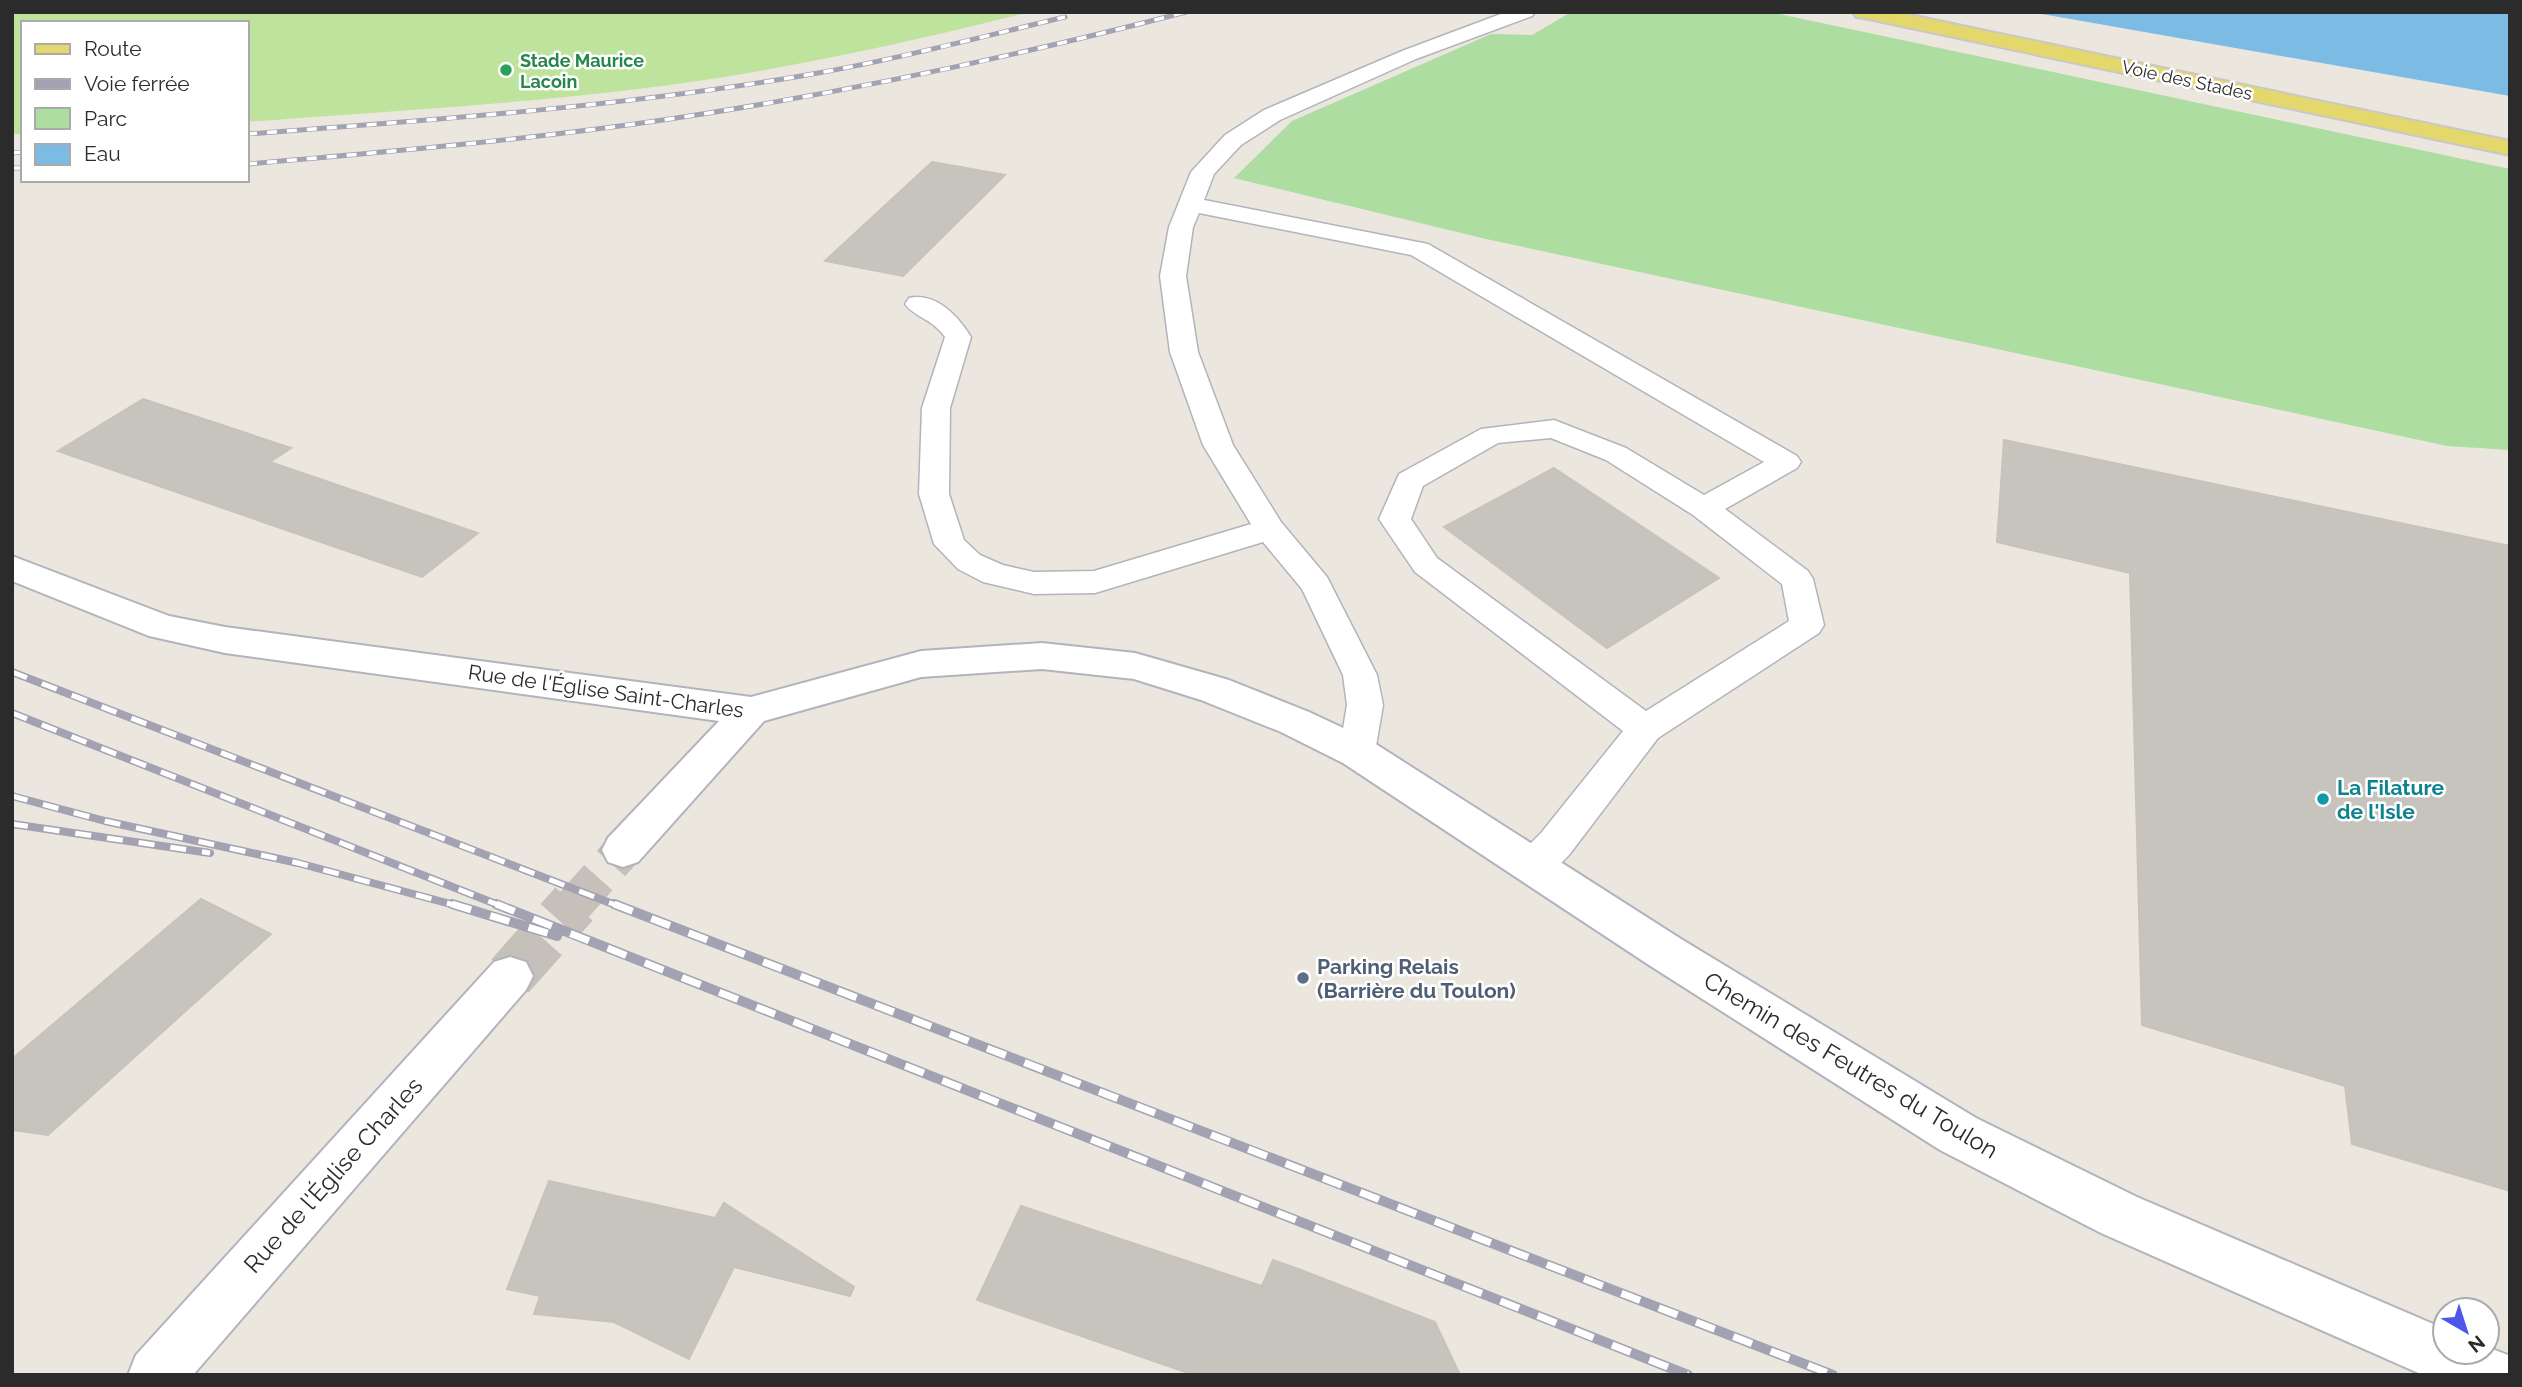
<svg xmlns="http://www.w3.org/2000/svg" width="2522" height="1387" font-family="Raleway,sans-serif">
<style>
.green{fill:#addda0}
.pitch{fill:#bde39d}
.water{fill:#7bbbe4}
.building{fill:#c7c4be;stroke:#c7c3b8;stroke-width:2}
.lines{fill:none;stroke-linecap:round;stroke-linejoin:round}
.minor-tunnel-far1{stroke:#c5c1ba;stroke-width:38;stroke-dasharray:38 19;stroke-linecap:butt}
.minor-tunnel{stroke:#c5c1ba;stroke-width:50;stroke-dasharray:50 24;stroke-linecap:butt}
.service-casing{stroke:#b2b3bd;stroke-width:3}
.minor-casing{stroke:#b2b3bd;stroke-width:4}
.primary-casing{stroke:#c8c8c8;stroke-width:4}
.service{fill:#fff;fill-rule:evenodd}
.minor{fill:#fff;fill-rule:evenodd}
.primary{fill:#e4d76b;fill-rule:evenodd}
.rail-far2-casing{stroke:#a2a2b3;stroke-width:5}
.rail-far1-casing{stroke:#a2a2b3;stroke-width:8}
.rail-casing{stroke:#a2a2b3;stroke-width:10}
.rail-far2{stroke:#fff;stroke-width:3.5;stroke-dasharray:10;stroke-linecap:butt}
.rail-far1{stroke:#fff;stroke-width:5;stroke-dasharray:16;stroke-linecap:butt}
.rail{stroke:#fff;stroke-width:7;stroke-dasharray:20;stroke-linecap:butt}
.leisure-dot{fill:#2e9e5b;stroke:#fff;stroke-width:2.5}
.culture-dot{fill:#0f9aa8;stroke:#fff;stroke-width:2.5}
.service-dot{fill:#5c6f8a;stroke:#fff;stroke-width:2.5}
.labels{text-anchor:middle;dominant-baseline:central;stroke-width:5;stroke-linejoin:round;paint-order:stroke}
.far-leisure-label{font-size:18px;font-weight:bold;fill:#27864d;stroke:#fff;text-anchor:start}
.far-street-label{font-size:18px;fill:#2b2b2b;stroke:#fff}
.street-label{font-size:21px;fill:#2b2b2b;stroke:#fff}
.culture-label{font-size:21px;font-weight:bold;fill:#0d838f;stroke:#fff;text-anchor:start}
.service-label{font-size:21px;font-weight:bold;fill:#4e5e75;stroke:#fff;text-anchor:start}
.near-street-label{font-size:24px;fill:#2b2b2b;stroke:#fff}
</style>
<rect width="100%" height="100%" fill="#ece7de"/>
<!-- green -->
<path class="green" d="M 1571,12 L 1770,12 L 2510,169 L 2510,450 L 2447,446 L 1486,239 L 1234,178 L 1292,121 L 1491,34 L 1532,35 Z"/>
<!-- pitch -->
<path class="pitch" d="M 12,12 L 1030,12 C 927,38 823,61 718,78 C 562,102 404,110 247,122 L 247,23 L 23,23 L 23,134 L 12,134 Z"/>
<!-- water -->
<path class="water" d="M 2030,12 L 2510,12 L 2510,96 Z"/>
<!-- building -->
<path class="building" d="M 932,162 L 1005,175 L 903,276 L 825,261 Z
M 143,399 L 291,448 L 270,462 L 478,533 L 422,577 L 58,451 Z
M 2004,440 L 2510,546 L 2510,1191 L 2352,1144 L 2345,1086 L 2142,1025 L 2130,573 L 1997,542 Z
M 1554,468 L 1719,578 L 1607,648 L 1444,527 Z
M 201,899 L 271,934 L 48,1135 L 12,1130 L 12,1059 Z
M 549,1181 L 715,1218 L 724,1203 L 854,1287 L 850,1296 L 734,1267 L 689,1359 L 614,1322 L 534,1314 L 540,1296 L 507,1289 Z
M 1021,1206 L 1262,1286 L 1273,1260 L 1301,1270 L 1435,1322 L 1460,1375 L 1194,1375 L 977,1300 Z"/>
<g class="lines">
<!-- minor-tunnel-far1 -->
<path class="minor-tunnel-far1" d="M 573,906 L 623,850"/>
<!-- minor-tunnel -->
<path class="minor-tunnel" d="M 510,976 L 574,904"/>
<!-- service casing -->
<g class="service-casing">
<path id="service" d="M 1506,12 L 1535,12 L 1532,16 L 1416,59 L 1280,120 L 1241,145 L 1214,174 L 1204,200 L 1428,244 L 1797,456 L 1801,462 L 1797,468 L 1725,509 L 1808,571 L 1813,579 L 1824,625 L 1819,633 L 1658,738 L 1569,855 L 1548,876 L 1534,881 L 1520,876 L 1515,865 L 1520,854 L 1541,833 L 1623,731 L 1415,572 L 1379,519 L 1399,474 L 1481,429 L 1554,420 L 1626,448 L 1704,495 L 1764,462 L 1411,255 L 1199,213 L 1193,227 L 1186,276 L 1198,352 L 1233,445 L 1281,522 L 1327,577 L 1377,675 L 1383,705 L 1375,752 L 1370,762 L 1357,766 L 1344,762 L 1339,752 L 1347,705 L 1343,675 L 1302,589 L 1263,542 L 1095,593 L 1034,594 L 983,582 L 958,569 L 934,544 L 919,494 L 922,408 L 945,337 C 933,319 914,317 905,304 L 909,298 C 936,292 958,316 971,337 L 950,408 L 949,494 L 964,540 L 980,555 L 1003,565 L 1034,572 L 1094,571 L 1251,524 L 1203,445 L 1170,352 L 1160,276 L 1169,227 L 1191,172 L 1225,135 L 1264,110 L 1402,51 ZM 1551,438 L 1606,460 L 1693,515 L 1782,584 L 1789,621 L 1646,711 L 1437,558 L 1411,519 L 1423,486 L 1498,443 Z"/>
</g>
<!-- minor casing -->
<g class="minor-casing">
<path id="minor" d="M 12,556 L 169,616 L 225,627 L 751,697 L 921,651 L 1042,643 L 1135,653 L 1229,680 L 1309,712 L 1371,741 L 1681,939 L 1976,1118 L 2137,1197 L 2445,1329 L 2445,1352 L 2487,1352 L 2487,1347 L 2508,1355 L 2510,1375 L 2423,1375 L 2101,1233 L 1940,1150 L 1649,965 L 1343,763 L 1281,732 L 1201,700 L 1134,679 L 1042,669 L 921,677 L 764,721 L 638,862 L 623,867 L 608,862 L 602,850 L 608,838 L 719,721 L 225,653 L 149,636 L 12,581 Z
M 510,957 L 526,962 L 533,976 L 526,990 L 193,1375 L 128,1375 L 136,1355 L 494,962 Z"/>
</g>
<!-- primary casing -->
<g class="primary-casing">
<path id="primary" d="M 1853,12 L 1896,12 L 2510,141 L 2510,155 L 1864,18 L 1856,17 Z"/>
</g>
<!-- service -->
<use href="#service" class="service"/>
<!-- minor -->
<use href="#minor" class="minor"/>
<!-- primary -->
<use href="#primary" class="primary"/>
<!-- rail-far2 casing -->
<g class="rail-far2-casing">
<path id="rail-far2" d="M 247,134 C 432,120 618,107 801,76 C 890,61 977,38 1065,17
M 12,153 L 23,152
M 247,164 C 386,152 525,140 663,120 C 839,94 1013,57 1186,12
M 12,168 L 23,168"/>
</g>
<!-- rail-far1 casing -->
<g class="rail-far1-casing">
<path id="rail-far1" d="M 12,672 L 618,906
M 12,713 L 501,906
M 12,796 L 105,821 L 298,863 L 458,906
M 12,824 L 210,853"/>
</g>
<!-- rail casing -->
<g class="rail-casing">
<path id="rail" d="M 452,904 L 557,936
M 496,904 L 1688,1375
M 614,904 L 1833,1375"/>
</g>
<!-- rail-far2 -->
<use href="#rail-far2" class="rail-far2"/>
<!-- rail-far1 -->
<use href="#rail-far1" class="rail-far1"/>
<!-- rail -->
<use href="#rail" class="rail"/>
</g>
<!-- markers -->
<circle class="leisure-dot" cx="506" cy="70" r="7"/>
<circle class="culture-dot" cx="2323" cy="799" r="7"/>
<circle class="service-dot" cx="1303" cy="978" r="7"/>
<g class="labels">
<!-- far-leisure labels -->
<g class="far-leisure-label">
<text x="520" y="60">Stade Maurice<tspan x="520" dy="21">Lacoin</tspan></text>
</g>
<!-- far-street labels -->
<g class="far-street-label">
<text transform="translate(2187 80) rotate(12)">Voie des Stades</text>
</g>
<!-- street labels -->
<g class="street-label">
<text transform="translate(606 691) rotate(8)">Rue de l'Église Saint-Charles</text>
</g>
<!-- culture labels -->
<g class="culture-label">
<text x="2337" y="787">La Filature<tspan x="2337" dy="24">de l'Isle</tspan></text>
</g>
<!-- service labels -->
<g class="service-label">
<text x="1317" y="966">Parking Relais<tspan x="1317" dy="24">(Barrière du Toulon)</tspan></text>
</g>
<!-- near-street labels -->
<g class="near-street-label">
<text transform="translate(1851 1065) rotate(31)">Chemin des Feutres du Toulon</text>
<text transform="translate(333 1175) rotate(-48)">Rue de l'Église Charles</text>
</g>
</g>
<!-- border -->
<rect width="2522" height="1387" fill="none" stroke="#2b2b2b" stroke-width="28"/>
<!-- legend -->
<rect x="21" y="21" width="228" height="161" fill="#ffffff" stroke="#aaaaaa" stroke-width="2"/>
<rect x="35" y="44" width="35" height="10" fill="#e4d76b" stroke="#aaaaaa" stroke-width="2"/>
<text x="84" y="56" font-size="21" fill="#2b2b2b">Route</text>
<rect x="35" y="79" width="35" height="10" fill="#a2a2b3" stroke="#aaaaaa" stroke-width="2"/>
<text x="84" y="91" font-size="21" fill="#2b2b2b">Voie ferrée</text>
<rect x="35" y="108" width="35" height="21" fill="#addda0" stroke="#aaaaaa" stroke-width="2"/>
<text x="84" y="126" font-size="21" fill="#2b2b2b">Parc</text>
<rect x="35" y="144" width="35" height="21" fill="#7bbbe4" stroke="#aaaaaa" stroke-width="2"/>
<text x="84" y="161" font-size="21" fill="#2b2b2b">Eau</text>
<!-- north arrow -->
<g transform="translate(2466 1331) rotate(141)"><circle r="33" fill="#ffffff" stroke="#aaaaaa" stroke-width="2"/>
<path d="M0-5L12 26L0 18L-12 26Z" fill="#4d57ea"/>
<text y="-10" font-size="19" font-weight="bold" text-anchor="middle" fill="#2b2b2b">N</text>
</g>
</svg>
